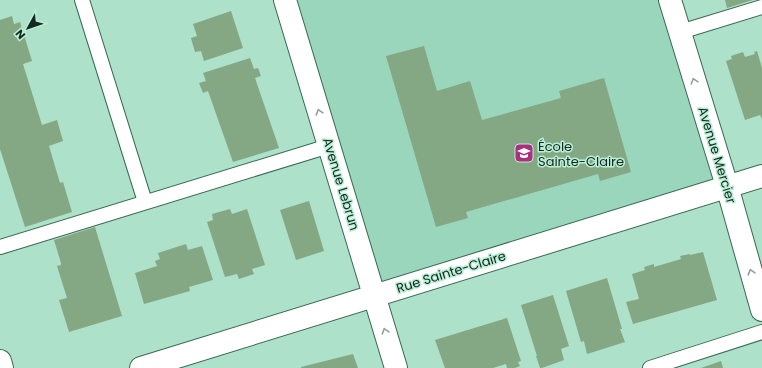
<svg xmlns="http://www.w3.org/2000/svg" width="762" height="368" font-family="Poppins,sans-serif">
<style>
.built{fill:#9ad6bb}
.building{fill:#84a784}
.lines{fill:none;stroke-linecap:round;stroke-linejoin:round}
.service-casing{stroke:#386954;stroke-width:16}
.minor-casing{stroke:#386954;stroke-width:24}
.service{stroke:#fff;stroke-width:14}
.minor{stroke:#fff;stroke-width:22}
.oneway{stroke:#959f9b}
.labels{text-anchor:middle;dominant-baseline:central;stroke-width:3;stroke-linejoin:round;paint-order:stroke}
.poi-label{font-size:13px;fill:#142920;stroke:#baeed6;text-anchor:start}
.street-label{font-size:13px;fill:#142920;stroke:#baeed6}
</style>
<rect width="100%" height="100%" fill="#ade1c9"/>
<!-- built -->
<path class="built" d="M 285,0 L 670,0 L 727,186 L 375,295 Z"/>
<!-- building -->
<path class="building" d="M 725,0 L 753,0 L 727,8 Z
M 231,11 L 243,48 L 204,61 L 201,51 L 195,52 L 191,38 L 197,36 L 193,24 Z
M 12,16 L 14,24 L 20,22 L 32,61 L 23,64 L 42,125 L 57,120 L 63,141 L 49,146 L 60,183 L 63,182 L 72,212 L 25,227 L 0,149 L 0,20 Z
M 424,46 L 437,91 L 470,81 L 482,120 L 561,98 L 559,91 L 604,78 L 631,172 L 600,181 L 598,174 L 466,212 L 468,218 L 436,227 L 386,56 Z
M 757,51 L 762,68 L 762,119 L 760,115 L 745,120 L 726,61 L 732,59 L 731,56 L 743,52 L 745,57 L 755,54 L 754,52 Z
M 250,58 L 254,69 L 258,68 L 261,76 L 255,78 L 279,148 L 233,162 L 208,91 L 203,93 L 199,83 L 206,81 L 203,73 Z
M 309,201 L 324,251 L 296,260 L 280,210 Z
M 230,209 L 232,214 L 247,209 L 265,265 L 252,269 L 254,274 L 239,279 L 237,274 L 225,277 L 207,222 L 213,220 L 212,214 Z
M 95,227 L 122,316 L 69,332 L 59,300 L 67,298 L 57,266 L 61,265 L 61,263 L 54,240 Z
M 186,244 L 188,250 L 202,246 L 213,280 L 189,287 L 190,291 L 144,304 L 135,273 L 157,266 L 155,261 L 160,259 L 158,253 Z
M 703,252 L 717,300 L 633,324 L 626,302 L 639,299 L 632,274 L 645,270 L 644,267 L 654,264 L 654,267 L 681,259 L 680,256 L 690,254 L 690,255 Z
M 607,278 L 622,329 L 620,329 L 625,342 L 587,354 L 584,341 L 581,342 L 566,291 Z
M 553,295 L 569,346 L 561,349 L 564,360 L 542,368 L 540,368 L 536,356 L 537,356 L 521,305 Z
M 507,318 L 521,361 L 518,362 L 520,366 L 515,368 L 507,368 L 506,364 L 493,368 L 445,368 L 435,340 Z
M 353,354 L 358,368 L 301,368 L 301,367 Z
M 721,361 L 723,368 L 701,368 Z"/>
<g class="lines">
<!-- service casing -->
<g class="service-casing">
<path id="service" d="M 82,0 L 145,202
M 680,32 L 762,7
M 0,247 L 329,146
M 650,368 L 762,332"/>
</g>
<!-- minor casing -->
<g class="minor-casing">
<path id="minor" d="M 285,0 L 396,368
M 670,0 L 727,186 L 762,310
M 0,361 L 2,368
M 141,368 L 762,176"/>
</g>
<!-- service -->
<use href="#service" class="service"/>
<!-- minor -->
<use href="#minor" class="minor"/>
</g>
<!-- one-way arrows -->
<defs><path id="oneway-chevron" d="M-2-3.5L2.5 0L-2 3.5" fill="none" stroke-width="1.6" stroke-linecap="round" stroke-linejoin="round"/></defs>
<g class="oneway">
<use href="#oneway-chevron" transform="translate(694 81) rotate(-107)"/>
<use href="#oneway-chevron" transform="translate(319 112) rotate(-107)"/>
<use href="#oneway-chevron" transform="translate(751 272) rotate(-106)"/>
<use href="#oneway-chevron" transform="translate(385 331) rotate(-107)"/>
</g>
<!-- icons -->
<defs>
<g id="school-square" transform="scale(1)"><rect x="-9" y="-9" width="18" height="18" rx="4" fill="#ab2f81" stroke="#baeed6"/><path d="M0-5L7-2L0 1L-7-2ZM-4 1L0 2.5L4 1V4Q0 6-4 4Z" fill="#fff"/></g>
</defs>
<g fill-rule="evenodd">
<use href="#school-square" x="524" y="153"/>
</g>
<g class="labels">
<!-- poi labels -->
<g class="poi-label">
<text x="538" y="146">École<tspan x="538" dy="15">Sainte-Claire</tspan></text>
</g>
<!-- street labels -->
<g class="street-label">
<text transform="translate(717 155) rotate(73)">Avenue Mercier</text>
<text transform="translate(341 184) rotate(73)">Avenue Lebrun</text>
<text transform="translate(451 272) rotate(-17)">Rue Sainte-Claire</text>
</g>
</g>
<!-- north arrow -->
<g transform="translate(28 28) rotate(230)" stroke="#baeed6" stroke-width="3" paint-order="stroke">
<path d="M0-3L7 15L0 10L-7 15Z" fill="#142920"/>
<text y="-6" font-size="11" font-weight="bold" text-anchor="middle" fill="#142920">N</text>
</g>
</svg>
